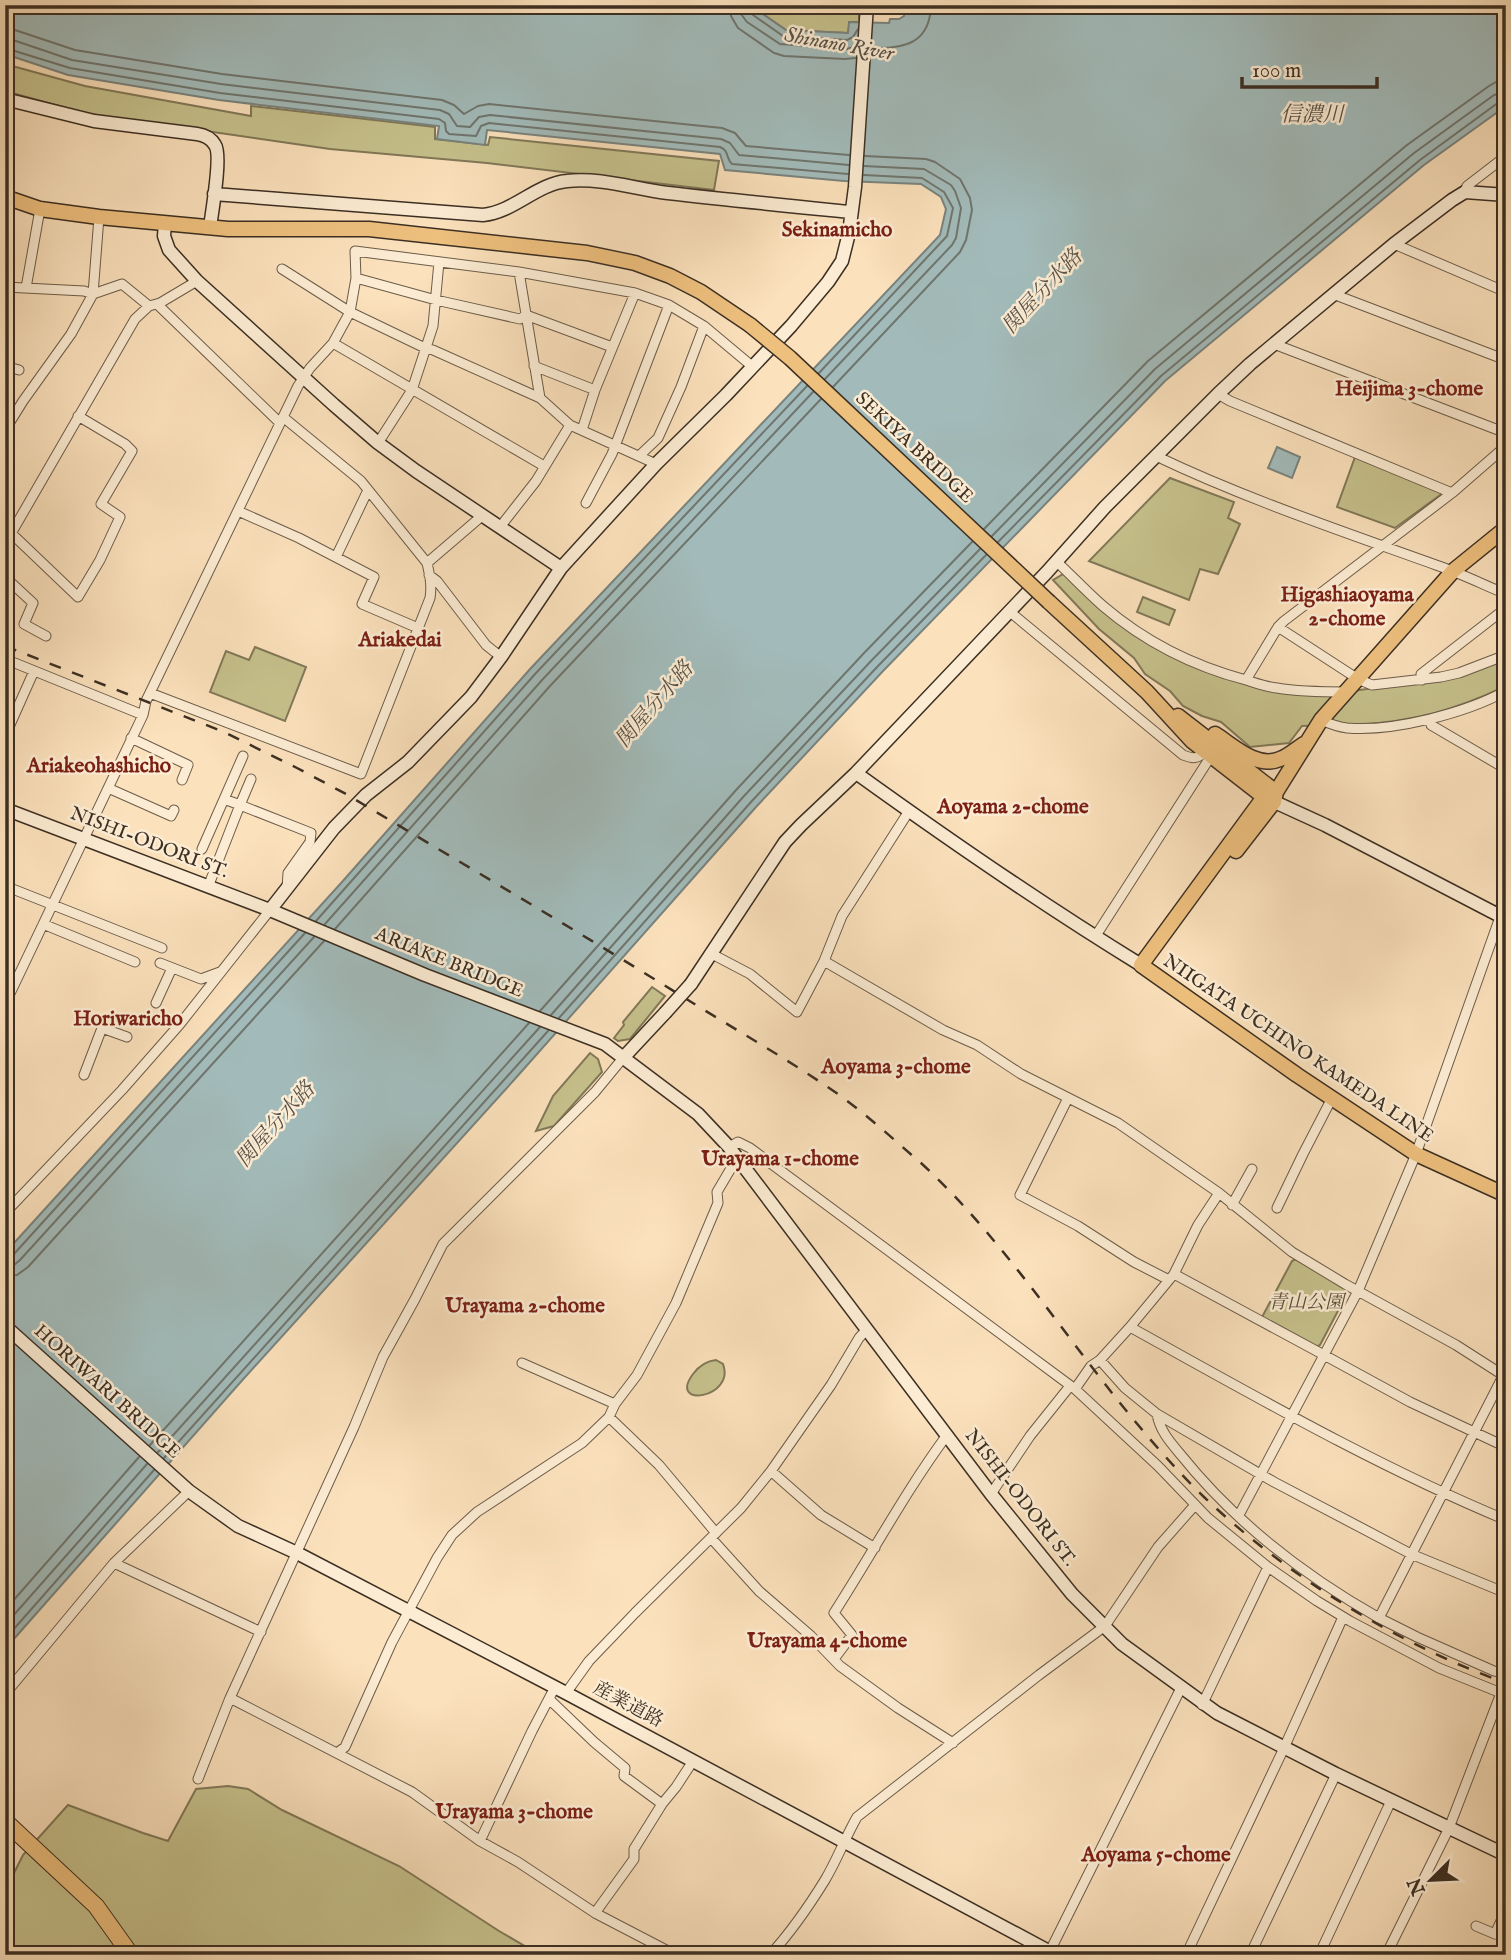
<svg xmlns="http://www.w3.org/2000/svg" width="1511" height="1960" font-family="'IM FELL English','Noto Serif JP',serif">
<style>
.green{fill:#c6c18c;stroke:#817858;stroke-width:2}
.water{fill:#a2bbba;stroke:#79837e;stroke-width:2}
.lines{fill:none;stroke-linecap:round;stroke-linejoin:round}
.shore{stroke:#6f756e;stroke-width:2}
.street-casing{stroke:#6c5c49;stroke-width:11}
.secondary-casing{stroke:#3c2f23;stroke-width:15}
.primary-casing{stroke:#3c2f23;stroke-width:17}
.highway-casing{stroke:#3c2f23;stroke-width:18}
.street{stroke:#fcecd3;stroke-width:9}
.secondary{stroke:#fcecd3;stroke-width:12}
.primary{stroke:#eec07e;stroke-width:14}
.highway{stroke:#eec07e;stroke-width:16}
.rail{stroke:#3c2f23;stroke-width:2.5;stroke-dasharray:12 12;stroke-linecap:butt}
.secondary-bridge-casing{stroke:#3c2f23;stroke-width:15;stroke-linecap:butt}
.primary-bridge-casing{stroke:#3c2f23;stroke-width:17;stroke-linecap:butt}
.secondary-bridge{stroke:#fcecd3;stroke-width:12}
.primary-bridge{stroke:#eec07e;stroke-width:14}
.labels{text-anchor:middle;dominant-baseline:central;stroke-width:5;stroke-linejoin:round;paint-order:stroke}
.street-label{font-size:19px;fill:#3c2f23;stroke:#fcecd3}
.park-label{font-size:19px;font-style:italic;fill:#584c38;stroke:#fcecd3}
.water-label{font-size:21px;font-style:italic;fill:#565249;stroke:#fcecd3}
.neighbourhood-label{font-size:21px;font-weight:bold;fill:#7a1f14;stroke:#fcecd3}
</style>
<rect width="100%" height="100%" fill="#fbe1bc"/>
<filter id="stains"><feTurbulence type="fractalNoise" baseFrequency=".00286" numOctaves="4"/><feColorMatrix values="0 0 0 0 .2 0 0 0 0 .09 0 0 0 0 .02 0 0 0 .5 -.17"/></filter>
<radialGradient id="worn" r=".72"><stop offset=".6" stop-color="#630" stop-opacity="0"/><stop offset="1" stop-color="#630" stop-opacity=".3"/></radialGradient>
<!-- green -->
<path class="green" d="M 753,5 L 859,5 L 859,22 L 850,22 L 848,33 L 786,30 L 757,10 Z
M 5,64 L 85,86 L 251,116 L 251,106 L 435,127 L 435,139 L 488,145 L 490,137 L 719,161 L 714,190 L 487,163 L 330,149 L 88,114 L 5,91 Z
M 1355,457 L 1443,493 L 1395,528 L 1337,507 Z
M 1170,478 L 1234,502 L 1228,518 L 1240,524 L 1218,574 L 1200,569 L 1189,600 L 1089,561 Z
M 1065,573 L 1102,607 L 1195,666 L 1324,695 L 1438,679 L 1506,656 L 1506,686 C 1454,711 1413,721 1356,725 C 1338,726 1320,725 1302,726 L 1289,743 L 1250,747 L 1221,722 L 1202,716 L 1183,706 L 1170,691 L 1145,674 L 1134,658 L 1099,629 L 1053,580 Z
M 1143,597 L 1175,610 L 1169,625 L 1137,612 Z
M 255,647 L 306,667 L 285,721 L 210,692 L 226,651 L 249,660 Z
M 652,987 L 665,996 L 630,1039 L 618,1041 L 614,1038 L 624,1025 L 623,1022 Z
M 590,1053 L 598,1059 L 602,1072 L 554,1126 L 536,1131 L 553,1096 Z
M 1296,1259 L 1349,1290 L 1320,1345 L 1316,1347 L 1262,1317 L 1292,1261 Z
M 716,1360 L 723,1364 C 736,1398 667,1409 693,1374 C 699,1366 706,1361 716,1360 Z
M 228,1786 L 248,1789 L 282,1810 L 399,1866 L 499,1931 L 540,1955 L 5,1955 L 5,1891 L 23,1855 L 68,1805 L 143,1833 L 168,1841 L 196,1789 Z"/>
<!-- water -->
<path class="water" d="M 5,5 L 753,5 L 757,10 L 786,30 L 848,33 L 849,22 L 889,23 L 890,19 L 899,19 L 904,16 L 905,5 L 1506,5 L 1506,106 L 1424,165 L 1165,381 L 884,670 L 756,807 L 514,1080 L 238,1385 L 5,1649 L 5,1253 L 342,882 L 531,668 L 940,235 L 946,209 L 941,197 L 921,184 L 844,181 L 725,170 L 720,154 L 487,130 L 485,145 L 437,139 L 439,126 L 219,100 L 68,75 L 5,54 Z
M 1277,447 L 1300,457 L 1292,478 L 1268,468 Z"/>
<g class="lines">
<!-- shore -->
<path class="shore" d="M 729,5 L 731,16 L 738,28 L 774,53 L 784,56 L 845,59 L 856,58
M 740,5 L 741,14 L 747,22 L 780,44 L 847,49 L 856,46
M 749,5 L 749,10 L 753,15 L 783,36 L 847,40 L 853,37 L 858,29
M 5,29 L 15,30 L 75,50 L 222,74 L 442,100 L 454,105 L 464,114 L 478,106 L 489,104 L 722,128 L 735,133 L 746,146 L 849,155
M 5,39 L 13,40 L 72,60 L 221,84 L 440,110 L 449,114 L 457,126 L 470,127 L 479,117 L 490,115 L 721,139 L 730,143 L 739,155 L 849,165
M 5,48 L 70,68 L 220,93 L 439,119 L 445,123 L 446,131 L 449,134 L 476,136 L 481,126 L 489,123 L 720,147 C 729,150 726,159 732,164 L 848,174
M 872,48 C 905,49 930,43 931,5
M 819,373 L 947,236 L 953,208 L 944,192 L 922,178 L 864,175
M 825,379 L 952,245 L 956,238 L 961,208 L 955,191 L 951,185 L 924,169 L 864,166
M 833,387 L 960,252 L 966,240 L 972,210 L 970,198 L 960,179 L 935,162 L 926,159 L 865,156
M 984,529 L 1148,361 L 1407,145 L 1489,86 L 1496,82 L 1506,81
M 992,536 L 1155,369 L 1414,153 L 1494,95 L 1506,92
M 998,542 L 1161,376 L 1420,160 L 1499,102 L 1506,101
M 316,921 L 536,673 L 807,386
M 325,924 L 543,679 L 813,392
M 335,929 L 550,686 L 821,399
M 540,1011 L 737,789 L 865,652 L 972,542
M 551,1015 L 744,796 L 872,660 L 980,549
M 559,1018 L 751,802 L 878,666 L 986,555
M 5,1257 L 14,1254 L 305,933
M 5,1266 L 14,1265 L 20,1260 L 314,937
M 5,1276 L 17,1275 L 28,1267 L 324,941
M 150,1445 L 529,1023
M 158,1452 L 540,1027
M 164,1458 L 548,1031
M 5,1610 L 139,1457
M 5,1625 L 147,1464
M 5,1639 L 154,1470"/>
<!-- street casing -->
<g class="street-casing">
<path id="street" d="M 1465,192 L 1467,186 L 1506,156
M 1394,244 L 1506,292
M 282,269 L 350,312 L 425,348 L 433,350 L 540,398 L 570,425 L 656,464
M 519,272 L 540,398
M 356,278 L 436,300 L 520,319 L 526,315 L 612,347
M 5,287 L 84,291 L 93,294 L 122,284 L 149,306
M 26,288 L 40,209
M 1333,294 L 1506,360
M 157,304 L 280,423
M 704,326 L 753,367
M 333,343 L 544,466
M 1274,344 L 1506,433
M 5,366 L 19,370
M 534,366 L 595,390
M 1218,394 L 1230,401 L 1452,493
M 5,430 L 23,401 L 71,334 L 93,294 L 99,217
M 582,430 L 595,390 L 635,293
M 378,443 L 412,390 L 433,326 L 439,262
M 1156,456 C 1246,499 1342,531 1436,565 C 1460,573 1482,584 1506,594
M 586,503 L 612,454 L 669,305
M 238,511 L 299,538 L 374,577 L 362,604 L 418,628
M 500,527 L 536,481 L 570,425
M 11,533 L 78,597 L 100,560 L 120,517 L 101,504 L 132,451 L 125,444 L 78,416
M 5,544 L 135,319 L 149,306 L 160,303 L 197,281
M 336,557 L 368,490
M 1056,561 C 1072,576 1087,592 1103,606 C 1145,642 1193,666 1246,680 C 1256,683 1267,687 1277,688 C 1300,692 1324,692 1347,692
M 427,563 L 483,515
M 429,575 L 437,581 L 486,645 L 501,657
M 5,577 L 33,603 L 24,624 L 46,636
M 1009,611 L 1183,755 C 1193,759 1197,759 1206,752
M 1278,627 L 1358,679 L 1372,685 L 1441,677 L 1459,673 L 1506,655
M 5,659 L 143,715
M 1246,680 L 1278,627 L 1284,621 L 1452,493 L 1506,446
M 1422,680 L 1421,674 L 1506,608
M 150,693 L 361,774 L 430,598 C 432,586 430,576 427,563 L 361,481 L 283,417
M 1431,719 L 1431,725 L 1506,769
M 1321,720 C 1330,724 1338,727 1347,728 C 1393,732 1466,713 1506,691
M 5,736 L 34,671
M 131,738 L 188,765 L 182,780
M 108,788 L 171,816 L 174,810
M 224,799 L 240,805 L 251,779
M 202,849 L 243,756
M 5,886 L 162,948
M 208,887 L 240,805 L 311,833 L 310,842 L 288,873 L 287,888
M 43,924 L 135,962
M 1095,937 L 1211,756
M 710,953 L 750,974 L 797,1012 L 824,961 L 842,916 L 909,811
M 824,961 L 943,1030 L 977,1045 L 1021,1074 L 1118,1123 L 1219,1193 L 1292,1252 L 1345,1284 L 1456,1345 L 1506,1377
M 160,963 L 201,979 L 220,972
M 156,1003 L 172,968
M 5,1004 L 143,715 L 146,701 L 298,386 L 310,368 L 333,343 L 350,312 L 356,278 L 355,251 L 519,272 L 635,293 L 669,305 L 704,326 L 681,387 L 658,438 L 639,456
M 84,1075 L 102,1028 L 127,1037
M 1068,1098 L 1020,1195 L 1078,1226 L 1134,1262 L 1169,1280
M 729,1147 L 738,1142 L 750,1148 L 1075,1389 L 1158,1466 L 1208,1518 L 1268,1567 L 1317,1601 L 1350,1621 L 1439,1668 L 1506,1695
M 1232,1205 L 1252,1169
M 1277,1208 L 1303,1154 L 1332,1098
M 5,1213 L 122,1090 L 180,1024 L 270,910
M 1174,1274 L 1324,1355 L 1358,1291 L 1416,1154 L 1500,917
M 1130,1327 C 1253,1395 1376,1466 1506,1520
M 1100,1360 L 1125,1388 L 1157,1414 L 1274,1482 L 1411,1554 L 1506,1593
M 522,1363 L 615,1404
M 1503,1376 L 1379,1618 L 1417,1637 L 1494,1671 L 1506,1674
M 1075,1389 L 1091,1366 L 1100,1360 L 1130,1327 L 1174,1274 L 1198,1225 L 1219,1193
M 1157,1414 C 1160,1431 1170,1442 1181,1455 C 1234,1521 1305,1576 1379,1618
M 609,1417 L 659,1465 L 716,1533
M 771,1471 L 821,1515 L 875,1548
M 991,1494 L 1030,1436 L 1070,1386
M 1239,1515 L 1324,1355 L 1410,1402 L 1506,1447
M 711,1538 L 759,1591 L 811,1636 L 840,1666 L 898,1708 L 953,1743
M 114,1563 L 261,1632
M 834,1659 L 852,1635 L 834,1613 C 872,1554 905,1492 947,1435
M 566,1693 L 589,1661 L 635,1613 L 741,1508 L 771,1471 L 831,1385 L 859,1338 L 867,1329
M 5,1694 L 114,1563 L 189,1491
M 230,1698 L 412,1792 L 480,1841 L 518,1862 L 595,1913 L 668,1951 L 672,1955
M 549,1699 L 594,1742 L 625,1768 L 624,1776 L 662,1804
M 1202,1705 L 1268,1567
M 337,1753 L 345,1747 L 392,1642 L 437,1558 L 452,1535 L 477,1512 L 582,1443 L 609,1417 L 615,1404 L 637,1375 L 676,1303 L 718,1203 L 717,1192 L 737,1158
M 198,1779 L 230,1698 L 354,1427 L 383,1357 L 415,1299 L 443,1244 L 595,1092 L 623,1058
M 480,1841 L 532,1731 L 555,1687
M 595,1913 L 634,1859 L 634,1849 L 662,1804 L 676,1787 L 693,1761
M 1476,1926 L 1495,1934 L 1506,1910
M 1050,1951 L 1181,1688
M 770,1955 C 791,1932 809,1906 825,1880 C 837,1860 845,1838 857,1817 L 1039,1675 L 1105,1626 L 1158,1547 L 1195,1505
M 1186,1955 L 1284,1748 L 1343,1617
M 1250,1955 L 1336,1774
M 1319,1955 L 1391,1801
M 1386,1955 L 1449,1828 L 1501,1693"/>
</g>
<!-- secondary casing -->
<g class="secondary-casing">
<path id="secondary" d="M 5,99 L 94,121 L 197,134 C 204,135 211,138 215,145 C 222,155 212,212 210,227
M 214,194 L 483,215 C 514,212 536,184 567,181 C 600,177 635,189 668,193 C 729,200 790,206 850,212
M 165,223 L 164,236 L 169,250 L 197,281 L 334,405 L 378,443 L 416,471 L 561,568
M 856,773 C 949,840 1043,905 1141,965
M 1266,798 L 1325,825 L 1506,919
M 5,809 L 270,910 L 425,975 L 605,1044 L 698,1114 L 729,1147 L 991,1494 L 1072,1594 L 1122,1644 L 1217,1713 L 1336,1774 L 1506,1855
M 270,910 L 334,828 L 366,795 L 408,762 L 471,697 L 501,657 L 561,568 L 656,464 L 726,395 L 791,326 L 828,282 L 842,261 L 849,233 L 855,187 L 867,5
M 1500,917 L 1506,897
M 691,984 L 785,842 L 801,825 L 856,773 L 1047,572 L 1105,507 L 1218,394 L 1250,364 L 1394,244 L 1452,200 L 1465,192 L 1506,195
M 623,1058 L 665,1013
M 5,1326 L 189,1491 L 238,1526 L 297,1553 L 566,1693 L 1056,1955"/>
</g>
<!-- primary casing -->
<g class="primary-casing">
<path id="primary" d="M 5,197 L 40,209 L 99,217 L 228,229 L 369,229 L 587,253 L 635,263 L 670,276 L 701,292 L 750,325
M 1506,528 L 1453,571 L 1321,720 L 1276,792 L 1264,797 L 1141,965 L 1297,1075 L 1416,1154 L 1506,1195
M 1049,602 L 1147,692 L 1192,741 L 1264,797
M 1178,716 L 1276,792
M 1215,734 C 1234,746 1257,769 1280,759 C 1289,756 1296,749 1304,744
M 1236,851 L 1274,802 L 1276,792"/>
</g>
<!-- highway casing -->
<g class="highway-casing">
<path id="highway" d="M 5,1821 L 96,1906 L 131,1955"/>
</g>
<!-- street -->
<use href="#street" class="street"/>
<!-- secondary -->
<use href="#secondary" class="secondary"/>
<!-- primary -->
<use href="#primary" class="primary"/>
<!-- highway -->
<use href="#highway" class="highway"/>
<!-- rail -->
<path class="rail" d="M 5,646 L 224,732 L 297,768 L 346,794 C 463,864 581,933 696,1005 C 743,1034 790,1061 835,1092 C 865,1113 893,1139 921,1163 C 997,1233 1055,1322 1120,1403 C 1146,1435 1174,1468 1204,1497 C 1288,1577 1397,1644 1506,1683"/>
<!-- secondary-bridge casing -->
<g class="secondary-bridge-casing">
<path id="secondary-bridge" d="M 665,1013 L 691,984"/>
</g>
<!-- primary-bridge casing -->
<g class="primary-bridge-casing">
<path id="primary-bridge" d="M 750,325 L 790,358 L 1049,602"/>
</g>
<!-- secondary-bridge -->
<use href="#secondary-bridge" class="secondary-bridge"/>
<!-- primary-bridge -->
<use href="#primary-bridge" class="primary-bridge"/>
</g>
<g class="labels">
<!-- street labels -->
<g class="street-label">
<text transform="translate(914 448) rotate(43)">SEKIYA BRIDGE</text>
<text transform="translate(149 843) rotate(21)">NISHI-ODORI ST.</text>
<text transform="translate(449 963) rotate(22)">ARIAKE BRIDGE</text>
<text transform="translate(1298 1049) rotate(34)">NIIGATA UCHINO KAMEDA LINE</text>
<text transform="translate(107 1392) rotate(42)">HORIWARI BRIDGE</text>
<text transform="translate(1020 1498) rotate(52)">NISHI-ODORI ST.</text>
<text transform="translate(628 1705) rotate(28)">産業道路</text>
</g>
<!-- park labels -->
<g class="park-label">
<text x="1306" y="1303">青山公園</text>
</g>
<!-- water labels -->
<g class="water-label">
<text transform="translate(839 45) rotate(10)">Shinano River</text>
<text x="1312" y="115">信濃川</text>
<text transform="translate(1043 292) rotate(-47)">関屋分水路</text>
<text transform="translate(655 705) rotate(-49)">関屋分水路</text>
<text transform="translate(276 1125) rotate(-48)">関屋分水路</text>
</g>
<!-- neighbourhood labels -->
<g class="neighbourhood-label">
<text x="837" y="230">Sekinamicho</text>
<text x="1409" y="389">Heijima 3-chome</text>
<text x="1347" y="595">Higashiaoyama<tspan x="1347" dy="24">2-chome</tspan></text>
<text x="400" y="640">Ariakedai</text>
<text x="99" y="766">Ariakeohashicho</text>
<text x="1013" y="807">Aoyama 2-chome</text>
<text x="128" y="1019">Horiwaricho</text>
<text x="896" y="1067">Aoyama 3-chome</text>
<text x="780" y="1159">Urayama 1-chome</text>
<text x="525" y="1306">Urayama 2-chome</text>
<text x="827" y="1641">Urayama 4-chome</text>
<text x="514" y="1812">Urayama 3-chome</text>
<text x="1156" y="1855">Aoyama 5-chome</text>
</g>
</g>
<!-- margin -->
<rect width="1511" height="1960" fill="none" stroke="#fbe1bc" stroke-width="28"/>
<rect x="7" y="7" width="1497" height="1946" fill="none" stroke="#3c2f23" stroke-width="3.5"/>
<rect x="14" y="14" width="1483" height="1932" fill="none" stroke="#3c2f23" stroke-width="2"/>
<!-- north arrow -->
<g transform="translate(1431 1880) rotate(246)" stroke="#fcecd3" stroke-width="5" paint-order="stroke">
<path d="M0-5L12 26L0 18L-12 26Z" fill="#3c2f23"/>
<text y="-10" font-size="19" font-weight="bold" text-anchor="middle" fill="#3c2f23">N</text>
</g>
<!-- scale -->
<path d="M1242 77v10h135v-10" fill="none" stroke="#3c2f23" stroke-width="3.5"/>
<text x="1252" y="77" font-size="21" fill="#3c2f23" stroke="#fcecd3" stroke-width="5" paint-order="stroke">100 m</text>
<rect width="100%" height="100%" filter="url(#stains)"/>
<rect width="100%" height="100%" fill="url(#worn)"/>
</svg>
